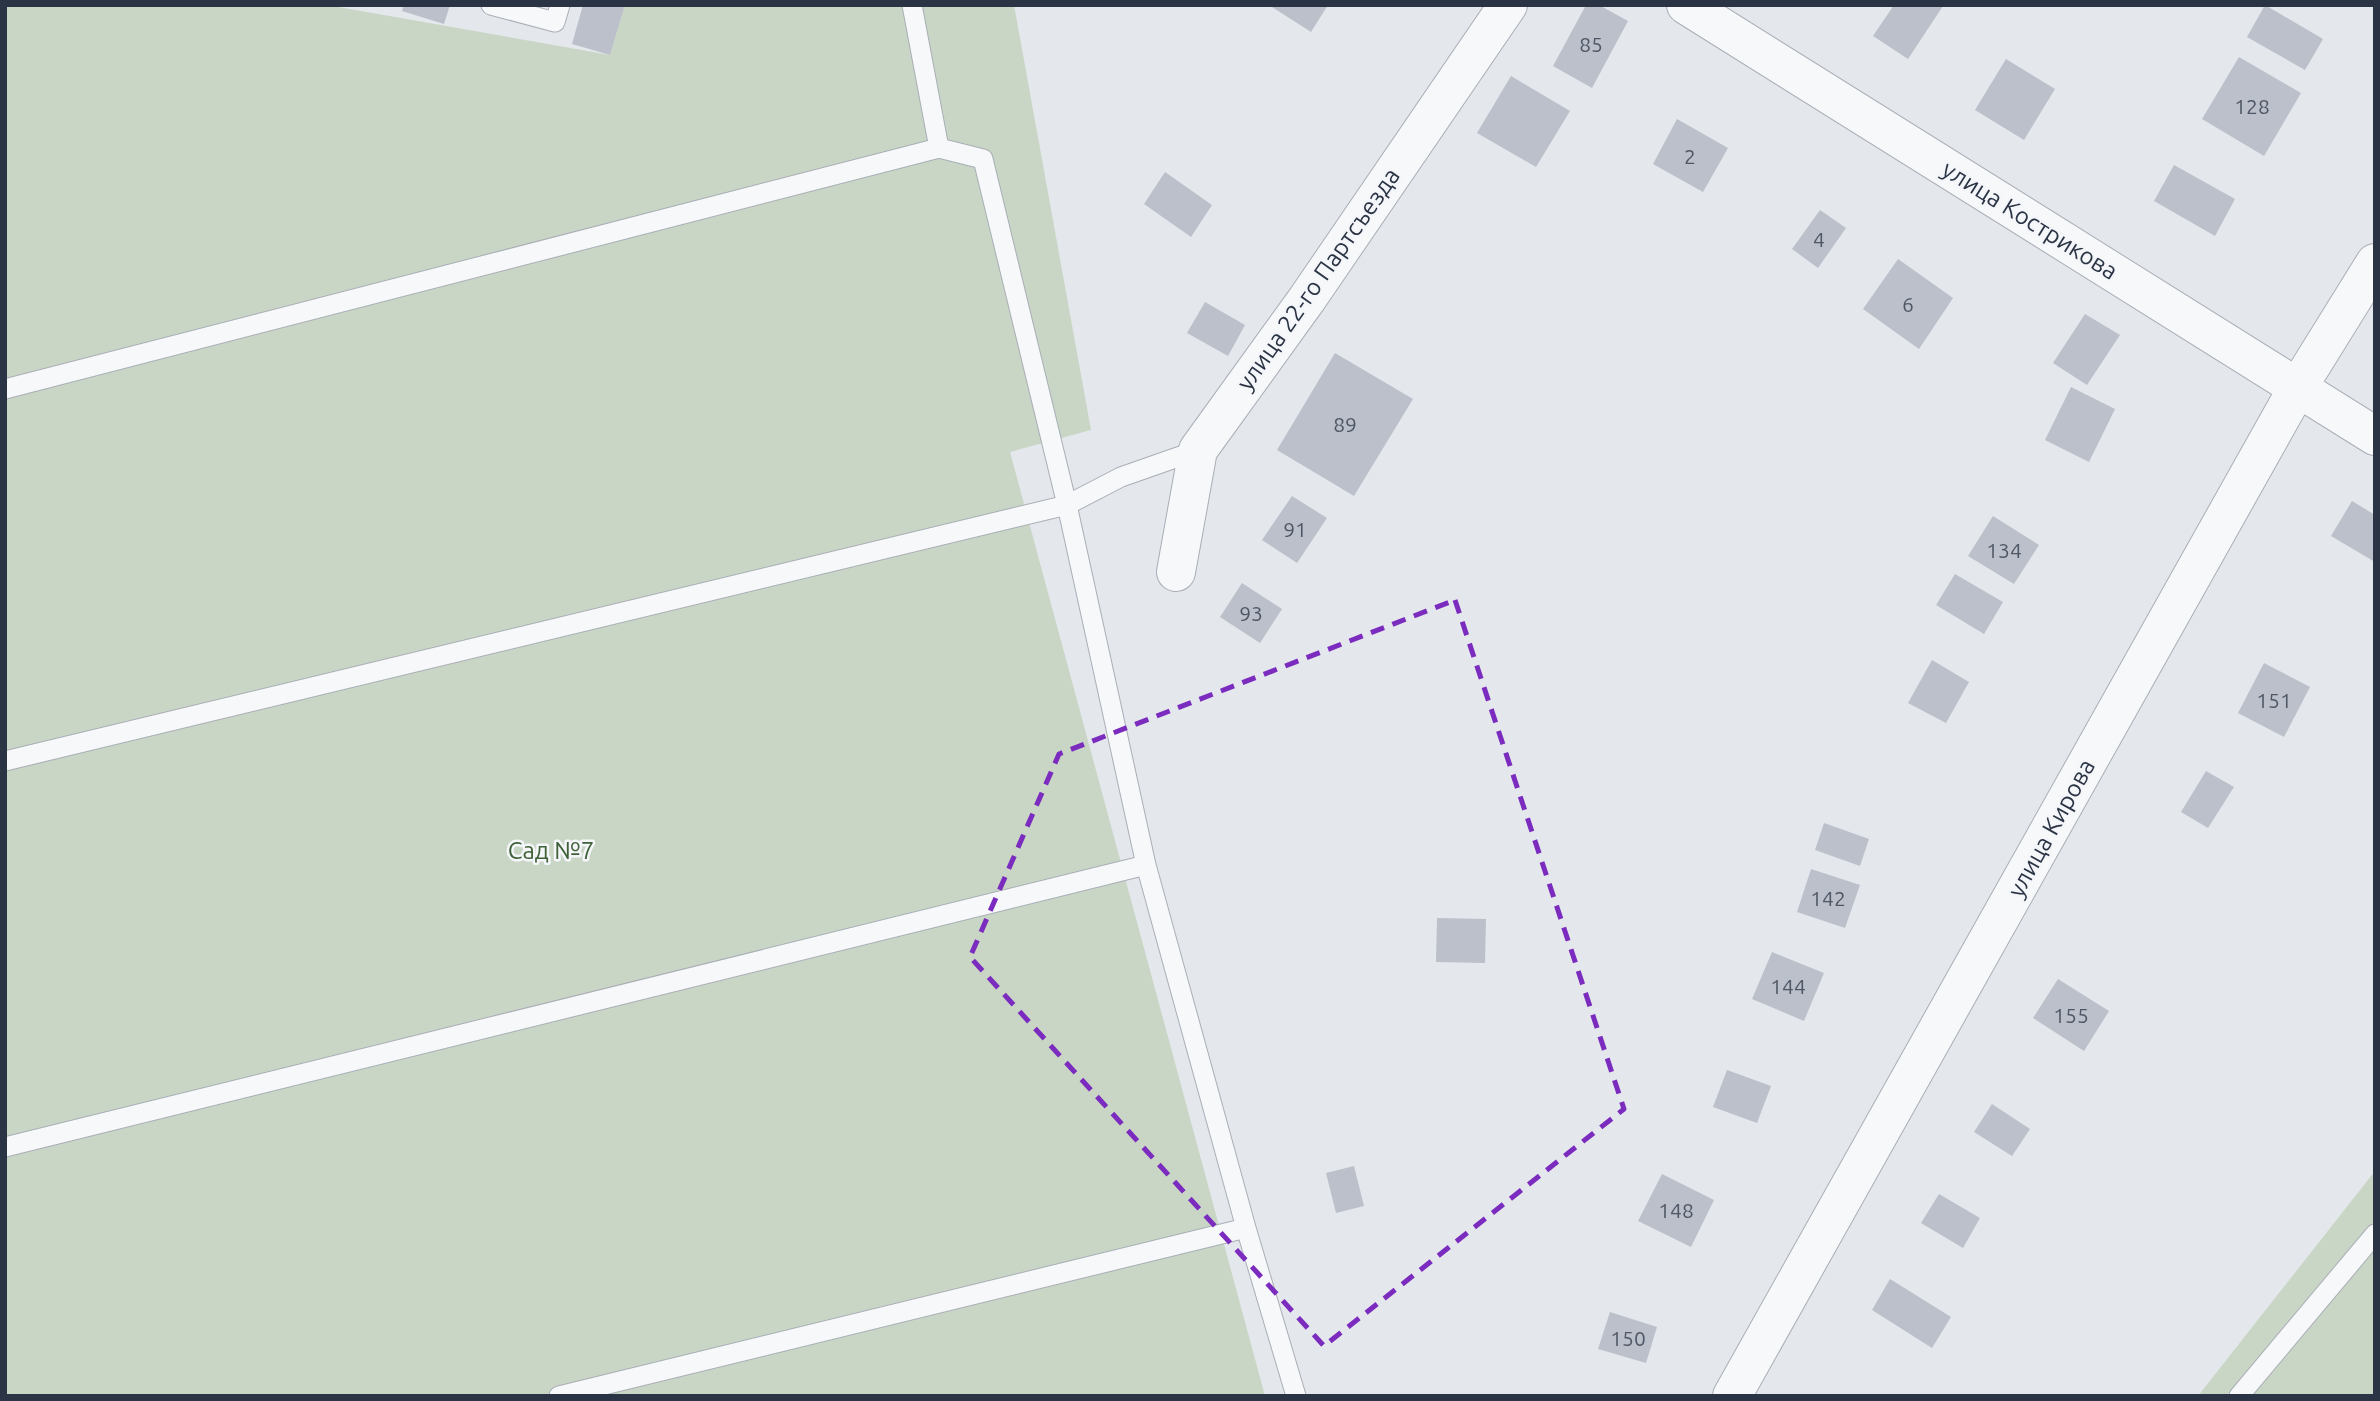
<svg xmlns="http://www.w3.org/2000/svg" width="2380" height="1401" font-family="Ubuntu,sans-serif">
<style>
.green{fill:#c9d6c5}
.building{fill:#bbc0ca}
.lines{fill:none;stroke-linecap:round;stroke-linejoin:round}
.lane-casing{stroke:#a9aeb7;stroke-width:21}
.street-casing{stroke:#a9aeb7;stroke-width:40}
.lane{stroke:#f7f8fa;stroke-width:19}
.street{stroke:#f7f8fa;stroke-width:38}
.marked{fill:none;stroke:#7b2cbf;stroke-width:5;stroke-dasharray:14 9;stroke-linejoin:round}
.labels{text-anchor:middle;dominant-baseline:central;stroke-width:5;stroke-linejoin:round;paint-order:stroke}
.number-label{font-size:21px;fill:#4f5766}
.street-label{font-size:24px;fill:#2b3445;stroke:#f4f6f9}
.park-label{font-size:24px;fill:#3f6138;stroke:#f4f6f9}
</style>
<rect width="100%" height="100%" fill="#e4e7ec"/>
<!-- green -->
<path class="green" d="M 5,5 L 327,5 L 610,55 L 625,5 L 1014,5 L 1091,430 L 1010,452 L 1265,1396 L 5,1396 Z
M 2375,1171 L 2375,1396 L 2198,1396 Z"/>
<!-- building -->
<path class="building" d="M 404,5 L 450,5 L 444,24 L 402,11 Z
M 583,5 L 625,5 L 610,55 L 572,44 Z
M 1269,5 L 1328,5 L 1311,32 Z
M 1586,5 L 1599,5 L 1628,21 L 1592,88 L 1553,66 Z
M 1894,5 L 1943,6 L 1908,59 L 1873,36 Z
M 2265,5 L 2323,39 L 2305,70 L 2247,37 Z
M 2239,57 L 2301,93 L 2264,156 L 2202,119 Z
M 2006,59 L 2055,89 L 2024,140 L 1975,110 Z
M 1511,76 L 1570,111 L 1536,167 L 1477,133 Z
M 1677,119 L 1728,148 L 1703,192 L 1653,164 Z
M 2174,165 L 2235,199 L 2215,236 L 2154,201 Z
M 1165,172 L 1212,205 L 1191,237 L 1144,204 Z
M 1820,210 L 1846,228 L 1818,268 L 1792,249 Z
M 1898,259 L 1953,298 L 1919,349 L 1863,309 Z
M 1205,302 L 1245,325 L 1228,356 L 1187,333 Z
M 2085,314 L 2120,335 L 2087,385 L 2053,363 Z
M 1335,353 L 1413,399 L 1354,496 L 1277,450 Z
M 2071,387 L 2115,409 L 2089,462 L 2045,440 Z
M 1292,496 L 1327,518 L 1297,563 L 1262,540 Z
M 2352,501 L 2375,515 L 2375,562 L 2331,536 Z
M 1993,516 L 2039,545 L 2014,584 L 1968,556 Z
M 1955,574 L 2003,602 L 1984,634 L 1936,605 Z
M 1242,583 L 1282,609 L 1260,643 L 1220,617 Z
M 1932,660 L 1969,682 L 1946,723 L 1908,703 Z
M 2264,663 L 2310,687 L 2284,737 L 2238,713 Z
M 2206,771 L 2234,787 L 2208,828 L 2181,812 Z
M 1824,823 L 1869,839 L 1860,866 L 1815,850 Z
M 1811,869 L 1860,885 L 1845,928 L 1797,912 Z
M 1437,918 L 1486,919 L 1485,963 L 1436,962 Z
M 1772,952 L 1824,973 L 1804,1021 L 1752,999 Z
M 2058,979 L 2109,1011 L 2084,1051 L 2033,1018 Z
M 1727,1070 L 1771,1086 L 1757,1123 L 1713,1107 Z
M 1992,1104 L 2030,1129 L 2012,1156 L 1974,1132 Z
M 1354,1166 L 1364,1206 L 1336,1213 L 1326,1173 Z
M 1662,1174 L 1714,1200 L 1691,1247 L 1638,1221 Z
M 1939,1194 L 1980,1218 L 1963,1248 L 1921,1223 Z
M 1890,1279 L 1951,1317 L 1932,1348 L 1872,1310 Z
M 1610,1312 L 1657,1327 L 1646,1363 L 1598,1349 Z"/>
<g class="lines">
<!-- lane casing -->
<g class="lane-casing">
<path id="lane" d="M 491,5 L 555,22 L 560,5
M 912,5 L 939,148 L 983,159 L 1067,505 L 1146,865 L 1246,1228 L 1296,1396
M 5,389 L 939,148
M 5,761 L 1067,505 L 1121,477 L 1198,450
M 5,1147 L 1146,865
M 559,1396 L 1246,1228
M 2239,1396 L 2375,1234"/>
</g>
<!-- street casing -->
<g class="street-casing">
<path id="street" d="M 1686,5 L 2375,436
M 1176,572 L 1198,450 L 1307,299 L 1508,5
M 1732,1396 L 2298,387 L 2375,263"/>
</g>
<!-- lane -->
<use href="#lane" class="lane"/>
<!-- street -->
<use href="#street" class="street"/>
</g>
<!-- marked area -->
<path class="marked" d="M 1455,600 L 1624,1109 L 1324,1346 L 970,957 L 1059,754 Z"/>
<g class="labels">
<!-- number labels -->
<g class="number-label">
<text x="1591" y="44">85</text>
<text x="2252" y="106">128</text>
<text x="1690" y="156">2</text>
<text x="1819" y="239">4</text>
<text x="1908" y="304">6</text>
<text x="1345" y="424">89</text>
<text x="1295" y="529">91</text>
<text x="2004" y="550">134</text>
<text x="1251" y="613">93</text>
<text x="2274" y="700">151</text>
<text x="1828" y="898">142</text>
<text x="1788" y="986">144</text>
<text x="2071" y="1015">155</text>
<text x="1676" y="1210">148</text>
<text x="1628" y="1338">150</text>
</g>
<!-- street labels -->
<g class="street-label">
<text transform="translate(2030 220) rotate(32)">улица Кострикова</text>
<text transform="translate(1318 279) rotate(-55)">улица 22-го Партсъезда</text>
<text transform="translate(2051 828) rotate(-61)">улица Кирова</text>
</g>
<!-- park labels -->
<g class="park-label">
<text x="551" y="850">Сад №7</text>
</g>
</g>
<!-- border -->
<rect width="2380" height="1401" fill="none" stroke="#2b3445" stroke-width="14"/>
</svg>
